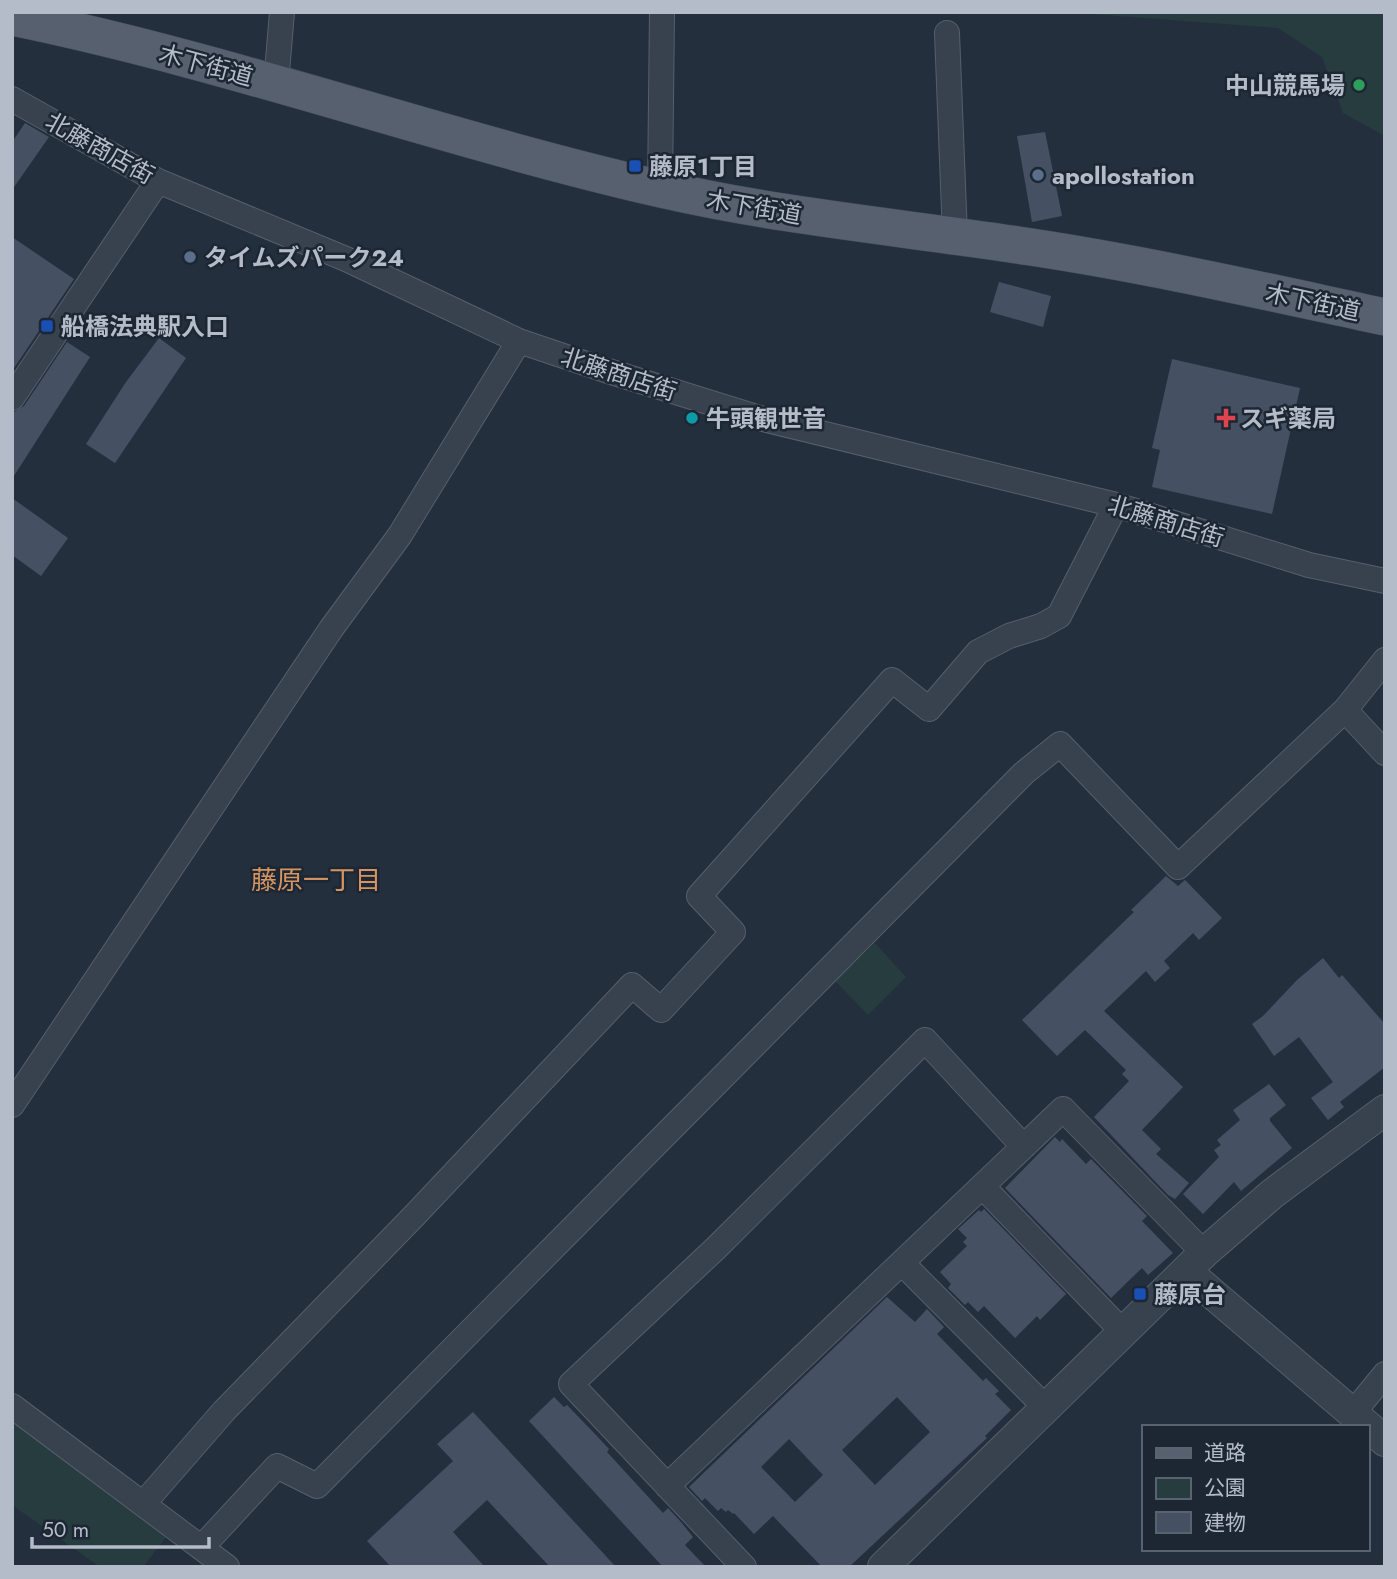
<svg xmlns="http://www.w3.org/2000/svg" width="1397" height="1579" font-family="Jost,'Noto Sans JP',sans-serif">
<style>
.green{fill:#263c3f}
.building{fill:#455162;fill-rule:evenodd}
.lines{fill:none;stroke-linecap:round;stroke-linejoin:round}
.minor-casing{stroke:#565f6c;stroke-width:26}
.tertiary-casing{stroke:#565f6c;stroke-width:32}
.primary-casing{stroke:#414a57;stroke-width:38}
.minor{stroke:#38414e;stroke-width:24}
.tertiary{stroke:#38414e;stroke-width:30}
.primary{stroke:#56606e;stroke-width:37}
.leisure-dot{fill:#2e9e5b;stroke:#1d2633;stroke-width:2.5}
.transit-dot{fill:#1a4fb4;stroke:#1d2633;stroke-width:2.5}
.service-dot{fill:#5c6f8a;stroke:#1d2633;stroke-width:2.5}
.culture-dot{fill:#0f9aa8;stroke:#1d2633;stroke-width:2.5}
.health-dot{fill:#e0444e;stroke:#1d2633;stroke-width:2.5}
.labels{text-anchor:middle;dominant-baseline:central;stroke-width:5;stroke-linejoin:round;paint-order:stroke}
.street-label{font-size:24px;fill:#b4bcc9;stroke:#1d2633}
.poi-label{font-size:24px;font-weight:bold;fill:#b4bcc9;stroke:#1d2633;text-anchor:start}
.neighbourhood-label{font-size:26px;fill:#d59563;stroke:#1d2633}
</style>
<rect width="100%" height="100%" fill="#242f3e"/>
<!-- green -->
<path class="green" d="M 1064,12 L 1385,12 L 1385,136 L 1343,113 L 1322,57 L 1278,28 Z
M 875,943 L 906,977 L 868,1015 L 835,981 Z
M 12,1418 L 170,1532 L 143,1567 L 100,1567 L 12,1505 Z"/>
<!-- building -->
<path class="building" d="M 25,123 L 49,137 L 12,190 L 12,142 Z
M 1045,132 L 1062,216 L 1032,222 L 1017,136 Z
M 12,237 L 74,279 L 12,371 Z
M 999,282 L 1051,296 L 1043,327 L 990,312 Z
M 159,338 L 186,358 L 115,463 L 86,444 L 126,382 Z
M 67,342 L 90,357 L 12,479 L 12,413 L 24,406 Z
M 1172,359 L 1300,388 L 1272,514 L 1152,487 L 1160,450 L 1152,448 Z
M 12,498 L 68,538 L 41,576 L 12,555 Z
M 1166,876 L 1178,886 L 1185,880 L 1222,918 L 1199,940 L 1193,933 L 1164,961 L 1170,968 L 1155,982 L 1146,971 L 1104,1011 L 1183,1087 L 1142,1130 L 1161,1149 L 1156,1154 L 1189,1183 L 1175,1199 L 1168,1195 L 1094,1117 L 1129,1081 L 1122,1074 L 1126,1070 L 1085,1030 L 1057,1056 L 1022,1020 L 1134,912 L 1131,910 Z
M 1323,958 L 1339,978 L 1342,975 L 1385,1024 L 1385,1067 L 1340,1102 L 1344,1107 L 1328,1120 L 1311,1098 L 1333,1082 L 1299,1037 L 1274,1056 L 1252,1024 L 1263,1016 L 1297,980 Z
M 1269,1084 L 1286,1105 L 1270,1118 L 1270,1121 L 1292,1148 L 1241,1191 L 1234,1182 L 1203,1214 L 1183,1194 L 1219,1157 L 1214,1150 L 1221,1145 L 1217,1140 L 1240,1120 L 1233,1110 Z
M 1055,1137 L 1060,1142 L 1062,1139 L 1086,1164 L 1091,1159 L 1147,1216 L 1142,1221 L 1173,1253 L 1148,1275 L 1142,1268 L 1111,1298 L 1005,1188 Z
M 984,1209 L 1066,1294 L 1040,1320 L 1037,1316 L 1015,1338 L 984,1306 L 978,1312 L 968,1302 L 965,1305 L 948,1288 L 951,1284 L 940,1272 L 967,1246 L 963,1242 L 967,1238 L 958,1229 L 979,1210 L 981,1212 Z
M 887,1297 L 915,1322 L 927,1309 L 944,1327 L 937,1334 L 983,1381 L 986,1378 L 999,1391 L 995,1394 L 1011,1410 L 985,1436 L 987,1438 L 849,1567 L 822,1567 L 773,1516 L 754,1534 L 734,1513 L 733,1514 L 728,1510 L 726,1512 L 721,1508 L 718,1511 L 705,1498 L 702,1501 L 689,1487 ZM 897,1397 L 930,1432 L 875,1485 L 842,1450 ZM 789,1439 L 823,1475 L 795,1502 L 761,1467 Z
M 554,1397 L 564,1407 L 567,1405 L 595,1434 L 609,1449 L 607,1452 L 663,1513 L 668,1508 L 681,1522 L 693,1537 L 685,1545 L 706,1567 L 663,1567 L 529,1421 Z
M 473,1412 L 616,1567 L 550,1567 L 487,1500 L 453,1532 L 485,1567 L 391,1567 L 367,1541 L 453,1461 L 437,1444 Z"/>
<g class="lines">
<!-- minor casing -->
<g class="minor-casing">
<path id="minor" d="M 947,33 L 955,236
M 276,84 L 282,12
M 12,99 L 158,181 L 346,259 L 519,341 L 605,370 L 763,419 L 1116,505 L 1309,565 L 1385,581
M 660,189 L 662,12
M 12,398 L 158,181
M 1385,660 L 1345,710 L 1385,753
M 12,1105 L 331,629 L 400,535 L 519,341
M 982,1186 L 1124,1333
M 902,1263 L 1046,1408
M 12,1406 L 227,1567
M 1353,1413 L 1385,1374
M 667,1486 L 1063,1109 L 1204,1253
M 143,1504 L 224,1411 L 413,1217 L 632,985 L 661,1010 L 733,932 L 699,896 L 892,680 L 929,709 L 978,652 L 1009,636 L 1041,626 L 1059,616 L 1116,505
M 202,1547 L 277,1466 L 317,1486 L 1024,773 L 1060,744 L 1178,867 L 1345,710
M 744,1567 L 571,1384 L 716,1248 L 925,1040 L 1023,1146"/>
</g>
<!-- tertiary casing -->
<g class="tertiary-casing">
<path id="tertiary" d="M 1186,1271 L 1385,1441
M 883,1567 L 1204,1253 L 1272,1194 L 1385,1110"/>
</g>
<!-- primary casing -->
<g class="primary-casing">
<path id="primary" d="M 12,17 C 232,62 443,139 661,189 C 783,217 908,228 1031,247 C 1150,265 1268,292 1385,317"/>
</g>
<!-- minor -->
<use href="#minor" class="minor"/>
<!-- tertiary -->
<use href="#tertiary" class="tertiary"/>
<!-- primary -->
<use href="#primary" class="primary"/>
</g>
<!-- markers -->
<circle class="leisure-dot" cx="1359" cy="85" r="7"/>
<g class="transit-dot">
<rect x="628" y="159" width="14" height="14" rx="3.5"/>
<rect x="40" y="319" width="14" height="14" rx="3.5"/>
<rect x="1133" y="1287" width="14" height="14" rx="3.5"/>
</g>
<g class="service-dot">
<circle cx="1038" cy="175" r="7"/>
<circle cx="190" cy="257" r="7"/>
</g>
<circle class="culture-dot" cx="692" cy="418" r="7"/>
<path class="health-dot" d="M1222.5 407.5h7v7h7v7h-7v7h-7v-7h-7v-7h7z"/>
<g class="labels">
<!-- street labels -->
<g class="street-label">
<text transform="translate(206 65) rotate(15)">木下街道</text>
<text transform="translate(100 148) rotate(29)">北藤商店街</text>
<text transform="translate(754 207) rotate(10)">木下街道</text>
<text transform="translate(1313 302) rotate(12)">木下街道</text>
<text transform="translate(619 374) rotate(18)">北藤商店街</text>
<text transform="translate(1166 521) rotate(17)">北藤商店街</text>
</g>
<!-- poi labels -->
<g class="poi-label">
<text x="1345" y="85" text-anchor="end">中山競馬場</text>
<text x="649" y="166">藤原1丁目</text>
<text x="1052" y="175">apollostation</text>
<text x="204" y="257">タイムズパーク24</text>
<text x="61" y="326">船橋法典駅入口</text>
<text x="706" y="418">牛頭観世音</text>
<text x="1240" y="418">スギ薬局</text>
<text x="1154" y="1294">藤原台</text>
</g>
<!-- neighbourhood labels -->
<g class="neighbourhood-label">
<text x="316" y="880">藤原一丁目</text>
</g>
</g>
<!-- border -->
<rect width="1397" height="1579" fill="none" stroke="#b4bcc9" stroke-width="28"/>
<!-- legend -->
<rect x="1142" y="1425" width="228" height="126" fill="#1d2633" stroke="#59626f" stroke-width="2"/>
<rect x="1156" y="1448" width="35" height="10" fill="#56606e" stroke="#59626f" stroke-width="2"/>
<text x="1204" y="1460" font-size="21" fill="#b4bcc9">道路</text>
<rect x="1156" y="1478" width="35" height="21" fill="#263c3f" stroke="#59626f" stroke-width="2"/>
<text x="1204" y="1495" font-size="21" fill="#b4bcc9">公園</text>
<rect x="1156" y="1512" width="35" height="21" fill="#455162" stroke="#59626f" stroke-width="2"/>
<text x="1204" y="1530" font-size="21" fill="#b4bcc9">建物</text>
<!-- scale -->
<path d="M32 1537v10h177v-10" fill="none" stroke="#b4bcc9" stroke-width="3.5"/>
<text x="42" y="1537" font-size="21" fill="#b4bcc9" stroke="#1d2633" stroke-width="5" paint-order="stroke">50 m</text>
</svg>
